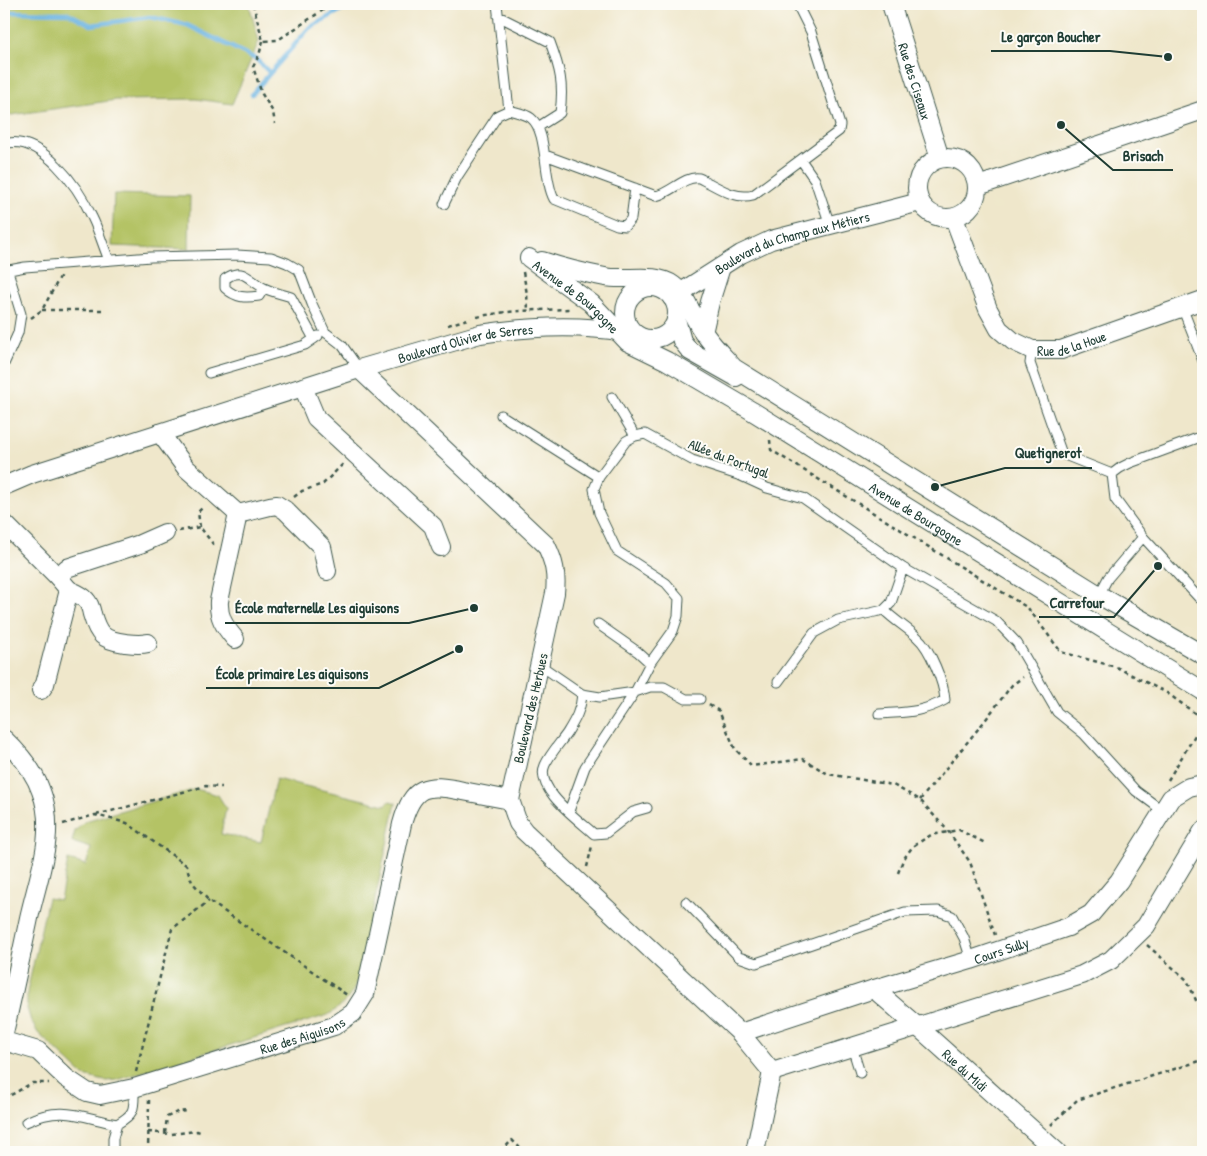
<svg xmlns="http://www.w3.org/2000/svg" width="1207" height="1156" font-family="'Patrick Hand',sans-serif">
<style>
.green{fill:#b4c365;stroke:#6a804c}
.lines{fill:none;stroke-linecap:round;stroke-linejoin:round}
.stream{stroke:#6ab4e2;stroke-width:4.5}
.lane-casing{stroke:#3e564b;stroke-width:11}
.street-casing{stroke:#3e564b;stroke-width:20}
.path{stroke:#3e564b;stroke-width:2.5;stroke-dasharray:4 4;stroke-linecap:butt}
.lane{stroke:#fff;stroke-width:9}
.street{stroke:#fff;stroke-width:18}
.labels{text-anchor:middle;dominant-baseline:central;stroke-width:4;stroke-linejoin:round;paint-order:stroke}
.street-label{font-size:14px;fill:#1f3d34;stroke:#fdfcf7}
.leader{fill:none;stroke:#1f3d34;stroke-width:2}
.callout-dot{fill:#1f3d34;stroke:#fdfcf7;stroke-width:2}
.callout-label{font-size:15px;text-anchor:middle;font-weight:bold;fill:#1f3d34;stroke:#fdfcf7;stroke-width:4;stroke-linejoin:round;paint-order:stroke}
</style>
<rect width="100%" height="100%" fill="#fdfcf7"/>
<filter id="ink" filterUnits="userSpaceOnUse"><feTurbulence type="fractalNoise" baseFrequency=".02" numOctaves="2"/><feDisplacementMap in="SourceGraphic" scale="10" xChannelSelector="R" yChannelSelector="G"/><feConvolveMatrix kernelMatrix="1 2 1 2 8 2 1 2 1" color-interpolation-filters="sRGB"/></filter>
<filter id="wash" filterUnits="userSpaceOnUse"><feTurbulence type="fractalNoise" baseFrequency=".0096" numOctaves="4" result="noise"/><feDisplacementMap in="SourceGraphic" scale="20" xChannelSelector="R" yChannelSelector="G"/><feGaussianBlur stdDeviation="1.12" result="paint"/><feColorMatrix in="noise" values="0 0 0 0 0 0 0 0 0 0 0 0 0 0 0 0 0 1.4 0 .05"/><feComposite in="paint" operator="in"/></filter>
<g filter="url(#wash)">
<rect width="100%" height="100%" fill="#efe7cb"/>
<!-- green -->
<path class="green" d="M 4,4 L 249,4 L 259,41 L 232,104 L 196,99 L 116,100 L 4,116 Z
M 114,194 L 190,196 L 189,249 L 112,246 Z
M 276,779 L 385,805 L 390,801 L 396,803 L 357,982 C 351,998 342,1006 328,1015 L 117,1080 L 105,1081 L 84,1076 L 38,1033 L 31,1021 L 27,1008 L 27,992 L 48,898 L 60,900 L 68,860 L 86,865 L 91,848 L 72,842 L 75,831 L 85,821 L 196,789 L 218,795 L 226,808 L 221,834 L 261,842 Z"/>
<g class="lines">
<!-- stream -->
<path class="stream" d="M 4,12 L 68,13 L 91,25 L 150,17 L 187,25 L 256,59 L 270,73
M 252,94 L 309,28 L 352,4"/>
</g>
</g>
<g filter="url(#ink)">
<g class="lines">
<!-- lane casing -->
<g class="lane-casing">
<path id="lane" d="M 497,4 L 509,110
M 498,16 L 550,42 C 560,69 564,84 560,113 L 538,127
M 4,144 C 41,133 79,188 92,217 C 99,231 103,246 109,260
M 545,155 L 656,196 C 672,192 684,176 699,178 C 702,179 706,182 709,183 C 724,191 737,199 753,195 L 839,131 L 840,125 L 811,32 L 797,4
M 801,160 L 815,180 L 830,225
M 444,204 L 457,177 L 498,115 L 509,110 C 515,112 526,114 531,118 C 548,131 543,179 554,199 L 617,225 L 625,226 L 631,219 L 635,188
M 4,271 L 25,267 L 151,257 L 237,255 L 271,257 L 287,263 L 299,270 L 312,304 L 325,332 L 342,345 L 359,369
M 264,288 L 259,296 C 245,298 236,298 225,288 L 225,279 C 243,266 248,280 264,288 C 272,292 282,294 291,297 L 314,339
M 1182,307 L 1203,361
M 1032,350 L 1030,363 L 1062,454 L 1112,474
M 4,364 L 18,333 L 21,314 L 8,271
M 209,373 L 305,345 L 318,336
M 612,397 L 635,436
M 501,415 L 599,477
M 1203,436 L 1130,463 L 1120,468 L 1112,474 L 1115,499 L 1143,537 L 1199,598 L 1203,600
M 1099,595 L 1108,578 L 1143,537
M 598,624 L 638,652 L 650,663
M 540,665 L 582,694 C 581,710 575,720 567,733 C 560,743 550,754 545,765 C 534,789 579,820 594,834 L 606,833 L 633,812 L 647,808
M 778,682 L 814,633 L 838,620 L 884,610 L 891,603 L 903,568
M 582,694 L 600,697 L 635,692 L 650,687 L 664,687 L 686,699 L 700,699
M 879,714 C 905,712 921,713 945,700 C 944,683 930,648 917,637 C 906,627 894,620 884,610
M 569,811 L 585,767 L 635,692 L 650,663 L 673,631 L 678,616 L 679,598 L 666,583 L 617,551 L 599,513 L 594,489 L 599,477 L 626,441 L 635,436 L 645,434 L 692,460 L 741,476 L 767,488 L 803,498 L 903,568 L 996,621 L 1017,643 L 1057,712 L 1084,734 L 1136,791 L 1163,811
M 686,902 L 739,957 L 756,963 L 905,912 L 938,911 L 952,916 L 964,938 L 971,960
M 852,1047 L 860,1073
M 26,1122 C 62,1105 81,1117 117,1124
M 113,1152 L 113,1138 L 117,1124 C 136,1113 134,1109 134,1088"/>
</g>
<!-- street casing -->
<g class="street-casing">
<g id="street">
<path id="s1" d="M 891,4 L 940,158"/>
<circle cx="947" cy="188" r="30"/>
<path d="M 978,186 L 1203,110"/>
<path id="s2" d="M 954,218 L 988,309 L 999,329 L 1013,341 L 1032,350 L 1061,350 L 1203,300"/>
<path id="s3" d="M 529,258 L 591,303 L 628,342 L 667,361 L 752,411 L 1203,691"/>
<path d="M 542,261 C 563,268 584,273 605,277 C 626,281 655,272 673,285 C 688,296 692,319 704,333 C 713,346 724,357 734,368 L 1099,595 L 1203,655"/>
<circle cx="651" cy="313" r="26"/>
<path id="s4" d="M 672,298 L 741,254 L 771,240 L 920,202"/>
<path d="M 676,319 L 682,341 L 690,351 L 736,377"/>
<path d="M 703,333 L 710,302 L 721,267"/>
<path d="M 359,369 L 546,545 C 554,561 557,574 555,593 L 510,800 L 518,823 L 524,831 L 740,1033 L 772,1072"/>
<path d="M 303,387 L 316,418 L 433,526 L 441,547"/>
<path d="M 160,433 L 186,468 L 238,514 L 219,601 C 218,617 224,626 235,639"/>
<path id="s5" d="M 4,486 L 32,474 L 359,369 L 480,334 C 527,327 576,324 624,332"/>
<path d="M 238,514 L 270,506 L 277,505 L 285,510 L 322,547 L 327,571"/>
<path d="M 4,523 L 58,577 L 69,590 L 45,684 L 41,690"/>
<path d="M 58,577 L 67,568 L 140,544 L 165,533"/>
<path d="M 69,590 C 74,592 82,595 86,600 C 90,604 91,609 92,614 C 98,635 103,640 125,643 C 133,644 140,645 148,643"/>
<path d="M 4,739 C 20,754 34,771 41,791 C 57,832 38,877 29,918 C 21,956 13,994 4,1033"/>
<path id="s6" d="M 874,989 L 926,1034 L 1057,1152"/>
<path id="s7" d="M 740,1033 L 874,989 L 971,960 L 1068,927 L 1091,914 L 1119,881 L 1171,798 L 1189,787 L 1203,784"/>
<path id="s8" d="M 4,1041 L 38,1051 L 66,1078 L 87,1092 L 100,1095 L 134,1088 L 334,1026 L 353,1013 L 365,994 L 402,824 C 413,785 426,783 463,791 C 478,794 494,797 510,800"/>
<path d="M 772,1072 L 1082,975 L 1111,960 L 1146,926 L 1203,831"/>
<path d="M 755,1152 L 772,1072"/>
</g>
</g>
<!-- path -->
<path class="path" d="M 253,4 L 263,41 L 278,40 L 332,4
M 263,41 L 259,55 L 253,67 L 262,94 L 273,112 L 275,124
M 523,272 L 527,294 L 528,310
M 42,310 L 104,310
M 477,317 C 507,310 539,310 571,309
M 31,318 L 42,310 L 61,275
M 448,325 L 471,318
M 770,440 L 771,450 L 1028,608 L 1061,652 L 1116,667 L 1167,693 L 1203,719
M 294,497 L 302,491 L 323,484 L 344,463
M 200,527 L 198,512 L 204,506
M 179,531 L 200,527 L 213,544 L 215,544
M 709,705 L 719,711 L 735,749 L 752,766 L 803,759 L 828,774 L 893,785 L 920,800 L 948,831 L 970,862 L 995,935
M 1168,780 L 1203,722
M 920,800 L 983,723 L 1012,685 L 1023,677
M 96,815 L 206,786 L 222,787
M 63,824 L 95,815 L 127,823 L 186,865 L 192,882 L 209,901 L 347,995
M 587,867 L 592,846
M 898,873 L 903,860 L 913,846 L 931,835 L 959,830 L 987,844
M 1147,945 L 1187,980 L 1203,1016
M 136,1072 L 172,929 L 209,901
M 4,1099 L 32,1083 L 49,1083
M 1051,1125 L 1077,1100 L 1203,1060
M 148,1132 L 171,1134 L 197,1131 L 200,1132
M 165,1133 L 167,1117 L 177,1112 L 188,1111
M 148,1152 L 149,1100
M 501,1152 L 512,1140 L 524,1152"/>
<!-- lane -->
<use href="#lane" class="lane"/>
<!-- street -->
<use href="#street" class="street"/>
</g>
</g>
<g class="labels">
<!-- street labels -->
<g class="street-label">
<text stroke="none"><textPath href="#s1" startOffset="81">Rue des Ciseaux</textPath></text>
<text stroke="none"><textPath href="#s4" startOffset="134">Boulevard du Champ aux Métiers</textPath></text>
<text stroke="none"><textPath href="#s3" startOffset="61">Avenue de Bourgogne</textPath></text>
<text stroke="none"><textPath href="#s2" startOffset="200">Rue de la Houe</textPath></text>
<text stroke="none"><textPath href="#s5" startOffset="484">Boulevard Olivier de Serres</textPath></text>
<text transform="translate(729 458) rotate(21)">Allée du Portugal</text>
<text stroke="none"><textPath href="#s3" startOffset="466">Avenue de Bourgogne</textPath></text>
<text transform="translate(530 708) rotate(-77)">Boulevard des Herbues</text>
<text stroke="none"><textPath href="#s7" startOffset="274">Cours Sully</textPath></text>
<text stroke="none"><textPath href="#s8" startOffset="324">Rue des Aiguisons</textPath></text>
<text stroke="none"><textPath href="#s6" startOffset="122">Rue du Midi</textPath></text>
</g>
</g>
<!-- callouts -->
<path class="leader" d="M1168 57L1110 51H991M1061 125L1113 170H1173M935 487L1005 468H1092M1158 566L1114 617H1039M474 608L409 623H225M459 649L379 688H206"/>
<g class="callout-dot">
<circle cx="1168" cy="57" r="5"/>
<circle cx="1061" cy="125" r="5"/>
<circle cx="935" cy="487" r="5"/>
<circle cx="1158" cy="566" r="5"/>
<circle cx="474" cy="608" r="5"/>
<circle cx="459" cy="649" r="5"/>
</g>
<g class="callout-label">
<text x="1051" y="42">Le garçon Boucher</text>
<text x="1143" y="161">Brisach</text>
<text x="1048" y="458">Quetignerot</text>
<text x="1077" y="608">Carrefour</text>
<text x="317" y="613">École maternelle Les aiguisons</text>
<text x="292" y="679">École primaire Les aiguisons</text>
</g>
<!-- margin -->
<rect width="1207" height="1156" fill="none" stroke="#fdfcf7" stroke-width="20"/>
</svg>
